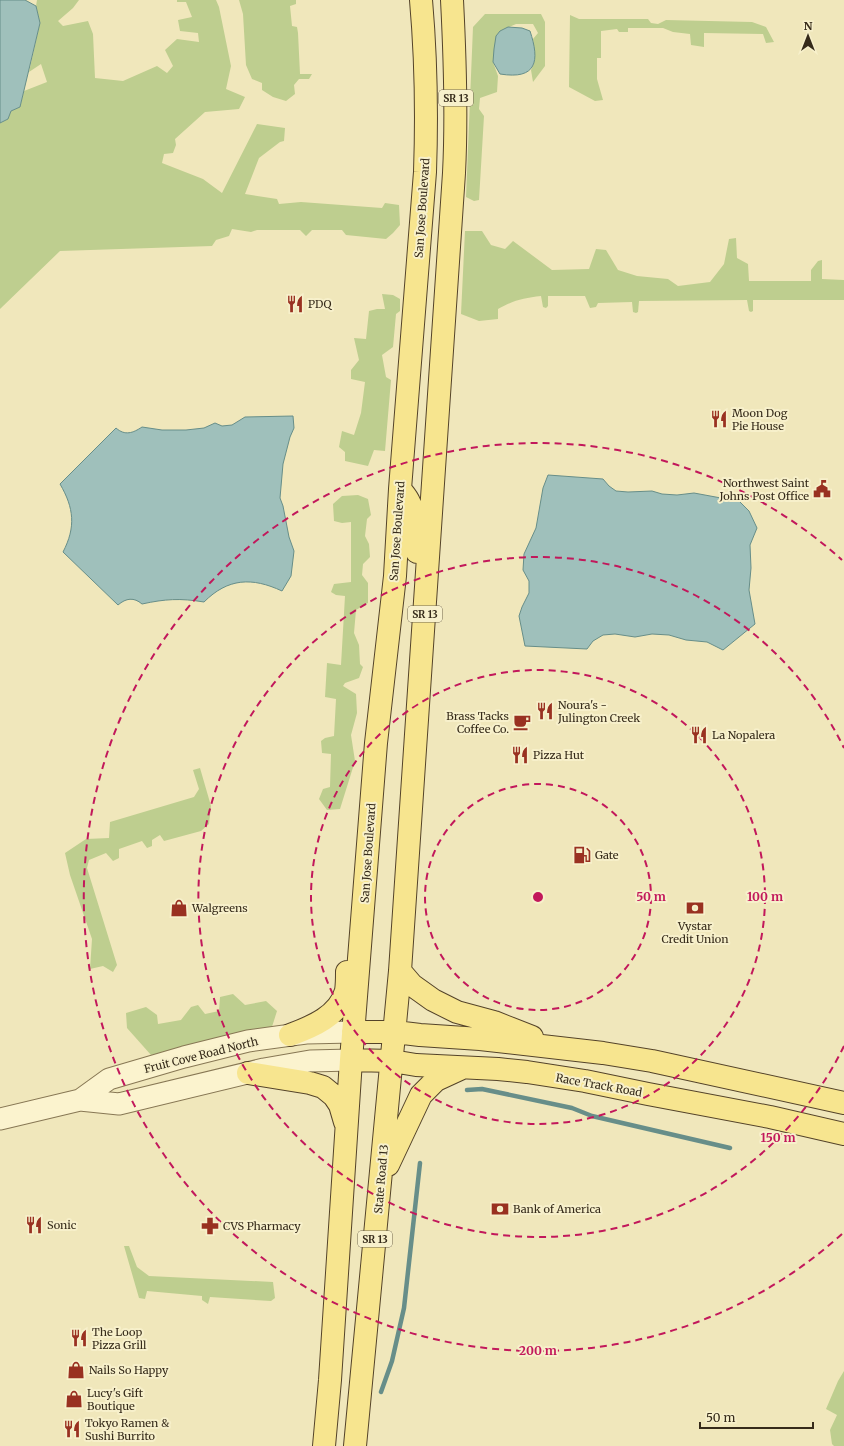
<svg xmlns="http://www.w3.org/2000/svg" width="844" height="1446" font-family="Merriweather,serif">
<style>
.green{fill:#bece8f}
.water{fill:#9fc0bb;stroke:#678e89}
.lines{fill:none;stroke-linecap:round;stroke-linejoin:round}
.stream{stroke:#678e89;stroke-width:4.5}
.minor-casing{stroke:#877754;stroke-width:23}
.major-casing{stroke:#544329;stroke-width:24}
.minor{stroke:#fbf3ce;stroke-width:21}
.major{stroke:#f7e58f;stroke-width:22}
.ring{fill:none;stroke:#c2185b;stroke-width:2;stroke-dasharray:7 5}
.labels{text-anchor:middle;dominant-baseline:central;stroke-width:4;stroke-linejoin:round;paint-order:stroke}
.shield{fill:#f7f0cb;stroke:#70664f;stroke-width:1}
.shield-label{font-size:10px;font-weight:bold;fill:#362b1a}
.street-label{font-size:11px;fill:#362b1a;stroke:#f7f0cb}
.poi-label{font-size:11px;fill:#362b1a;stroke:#f7f0cb;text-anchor:start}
.centre{fill:#c2185b;stroke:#f7f0cb;stroke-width:2}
.ring-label{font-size:12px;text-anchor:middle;font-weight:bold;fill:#c2185b;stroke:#f7f0cb;stroke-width:4;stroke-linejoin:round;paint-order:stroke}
</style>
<rect width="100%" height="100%" fill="#f0e7bb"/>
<!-- green -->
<path class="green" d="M 37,0 L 79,0 L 73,8 L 58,21 L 63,26 L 88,21 L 93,34 L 95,78 L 123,81 L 157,66 L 167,73 L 173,66 L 165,50 L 177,39 L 199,42 L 198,33 L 180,31 L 178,20 L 192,17 L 186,2 L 177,2 L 177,0 L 216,0 L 219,7 L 231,66 L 226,89 L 245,97 L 239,109 L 205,112 L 175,139 L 176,145 L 173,153 L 164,154 L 162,163 L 203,179 L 222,193 L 257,124 L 285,128 L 284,141 L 280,142 L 259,158 L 245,194 L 277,199 L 279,204 L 301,202 L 382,208 L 385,203 L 399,205 L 400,225 L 393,233 L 386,239 L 346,235 L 342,230 L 312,230 L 306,236 L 300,230 L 257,230 L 251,232 L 232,229 L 229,236 L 216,240 L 212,246 L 60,251 L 0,309 L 0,123 L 8,119 L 11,111 L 20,107 L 24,91 L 47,82 L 41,64 L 29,72 L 40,23 L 36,6 Z
M 239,0 L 296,0 L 296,4 L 290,6 L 292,26 L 297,27 L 298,33 L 300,74 L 312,74 L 309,79 L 299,79 L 294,85 L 295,94 L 286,101 L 273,97 L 262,90 L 262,83 L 252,79 L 246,65 L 243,14 Z
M 485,14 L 541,14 L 545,22 L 545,66 L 533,82 L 531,70 L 534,64 L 534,50 L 533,39 L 538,33 L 533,24 L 516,24 L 500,31 L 493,62 L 498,76 L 497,92 L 480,98 L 479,109 L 484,116 L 479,200 L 474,201 L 466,197 L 473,27 Z
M 570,15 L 579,19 L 648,19 L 651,23 L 658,24 L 666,20 L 752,22 L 766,27 L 774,42 L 766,43 L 763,34 L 704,33 L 704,47 L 691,45 L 690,34 L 673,32 L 663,28 L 628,28 L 628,32 L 619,32 L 617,29 L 601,31 L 601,58 L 597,58 L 597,79 L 603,100 L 595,101 L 569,87 Z
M 465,231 L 482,231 L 491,245 L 505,249 L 513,241 L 552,270 L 589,269 L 596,249 L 606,250 L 618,270 L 637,276 L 668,279 L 678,286 L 710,282 L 724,264 L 729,239 L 736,238 L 737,258 L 748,264 L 749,281 L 811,281 L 811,270 L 818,261 L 822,260 L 822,279 L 844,280 L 844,300 L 753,300 L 753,311 L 751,312 L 749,311 L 747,300 L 639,301 L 638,312 L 636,313 L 633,312 L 632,302 L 598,303 L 596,307 L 590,308 L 585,296 L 548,296 L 548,306 L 546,308 L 543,307 L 541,296 C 524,298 514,300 498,309 L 498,319 L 479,321 L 461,314 Z
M 382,294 L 393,295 L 400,299 L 400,311 L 396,314 L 393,347 L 382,355 L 386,377 L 391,380 L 385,451 L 374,450 L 368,466 L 345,461 L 345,452 L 339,447 L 342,431 L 354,435 L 361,413 L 365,382 L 351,379 L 351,370 L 359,360 L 354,338 L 366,339 L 369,311 L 377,309 L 385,309 Z
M 358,495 L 368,499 L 371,515 L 367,519 L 365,536 L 369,544 L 370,557 L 363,564 L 362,575 L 368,583 L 368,603 L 356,610 L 354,633 L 359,645 L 360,664 L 363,667 L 359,678 L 345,683 L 343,686 L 356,694 L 357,713 L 351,735 L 355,761 L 340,809 L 327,810 L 319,799 L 323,789 L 330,787 L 331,754 L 322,753 L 321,741 L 325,738 L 334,736 L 336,699 L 325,697 L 327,663 L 341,665 L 345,596 L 336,595 L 331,592 L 334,584 L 351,582 L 351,522 L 342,523 L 334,521 L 333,504 L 342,496 Z
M 200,768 L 211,806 L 209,824 L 201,831 L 164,841 L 160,835 L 152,840 L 152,846 L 147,848 L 142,841 L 119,849 L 119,858 L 113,861 L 106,853 L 89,860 L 87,868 L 117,965 L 113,972 L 103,966 L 90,969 L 92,939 L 70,875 L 65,853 L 86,839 L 109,838 L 110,822 L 194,797 L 199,789 L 193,770 Z
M 233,994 L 245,1005 L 266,1001 L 277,1011 L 271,1030 L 151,1055 L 127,1028 L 126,1013 L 146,1007 L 157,1015 L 158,1024 L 181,1020 L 191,1007 L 198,1005 L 205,1014 L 219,1011 L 220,997 Z
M 124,1246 L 129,1246 L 137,1267 L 149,1276 L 273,1282 L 275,1298 L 271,1301 L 210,1297 L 208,1304 L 202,1300 L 202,1296 L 147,1291 L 145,1299 L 139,1298 Z
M 844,1371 L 844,1446 L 834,1446 L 832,1444 L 830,1430 L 837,1415 L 826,1409 L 838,1381 Z"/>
<!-- water -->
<path class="water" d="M 0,0 L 25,0 L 36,6 L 40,23 L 20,107 L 11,111 L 8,119 L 0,123 Z
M 508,27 L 522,28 L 530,31 C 540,61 537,80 500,74 L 493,62 L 494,49 L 496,36 L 500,31 Z
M 293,416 L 294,428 L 290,437 L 283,464 L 280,498 L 283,506 L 289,537 L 294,551 L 291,576 L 282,591 C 252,577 228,578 204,602 C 180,598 165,599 142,604 C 134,597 126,598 118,605 L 63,552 C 76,527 74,508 60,484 L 116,428 C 125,436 133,433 142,427 L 162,430 L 186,430 L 204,428 L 215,423 L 222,426 L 232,425 L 245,417 Z
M 548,475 L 603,479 L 609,486 L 616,491 L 628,492 L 652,491 L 662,494 L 677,495 L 694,493 L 721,498 L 734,496 L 749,511 L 757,528 L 750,545 L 751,568 L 749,590 L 755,624 L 723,650 L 707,642 L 686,640 L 669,635 L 652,634 L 635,637 L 615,634 L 603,635 L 593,641 L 587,649 L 525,646 L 519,616 L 522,607 L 529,593 L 529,581 L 523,570 L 524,554 L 536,528 L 543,488 Z"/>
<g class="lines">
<!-- stream -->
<path class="stream" d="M 467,1090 L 482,1089 L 572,1108 L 592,1116 L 730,1148
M 381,1392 L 392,1361 L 404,1308 L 420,1163"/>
<!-- minor casing -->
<g class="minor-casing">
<path id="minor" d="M 80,1100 L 109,1079 L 184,1057 L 248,1041 L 306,1033 L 353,1032
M 0,1119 L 80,1100 L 119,1104 L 264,1069 L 310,1061 L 351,1060"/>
</g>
<!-- major casing -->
<g class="major-casing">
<path id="major" d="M 400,489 C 403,493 407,497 409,502 C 418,518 414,535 417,552
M 400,971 L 412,985 L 433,1000 L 457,1012 L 494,1022 L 532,1037
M 353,1032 L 395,1032 L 420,1035 L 480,1039 L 603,1053 L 652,1061 L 844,1103
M 290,1035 C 312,1027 339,1016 346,991 C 347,985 347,978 347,972
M 351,1060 L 392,1061 L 416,1065 L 498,1069 L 527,1072 L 585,1081 L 648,1094 L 770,1117 L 844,1134
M 248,1073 L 310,1083 L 323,1087 L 334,1096 L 340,1105 L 345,1122
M 388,1165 L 421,1095 L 436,1080 L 462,1068
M 324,1446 L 330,1380 L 351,1060 L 376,743 L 395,576 L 400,489 L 425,172 C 427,115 426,57 421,0
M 355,1446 L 400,971 L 454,173 C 457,115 455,58 452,0"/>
</g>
<!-- minor -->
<use href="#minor" class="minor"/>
<!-- major -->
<use href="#major" class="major"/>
</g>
<!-- distance rings -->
<g class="ring">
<circle cx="538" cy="897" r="113"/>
<circle cx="538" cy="897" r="227"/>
<path d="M844 1046A340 340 0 1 1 844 748"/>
<path d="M842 1234A454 454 0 1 1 842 560"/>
</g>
<!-- icons -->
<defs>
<g id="restaurant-bare" transform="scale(1.38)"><path d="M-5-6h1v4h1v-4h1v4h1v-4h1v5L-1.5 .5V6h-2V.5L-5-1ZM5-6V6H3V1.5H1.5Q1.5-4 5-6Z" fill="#993121" stroke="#f7f0cb" stroke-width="2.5" paint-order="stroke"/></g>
<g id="civic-bare" transform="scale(1.38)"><path d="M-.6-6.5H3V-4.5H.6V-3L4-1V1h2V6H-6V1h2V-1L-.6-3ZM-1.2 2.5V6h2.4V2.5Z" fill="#993121" stroke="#f7f0cb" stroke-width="2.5" paint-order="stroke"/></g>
<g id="cafe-bare" transform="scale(1.38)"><path d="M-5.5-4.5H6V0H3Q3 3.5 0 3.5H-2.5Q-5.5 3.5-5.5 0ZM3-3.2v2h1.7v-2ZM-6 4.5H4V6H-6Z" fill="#993121" stroke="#f7f0cb" stroke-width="2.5" paint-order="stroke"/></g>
<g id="fuel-bare" transform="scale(1.38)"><path d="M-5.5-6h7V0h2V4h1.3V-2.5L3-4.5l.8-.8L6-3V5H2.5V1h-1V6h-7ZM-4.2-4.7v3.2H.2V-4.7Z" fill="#993121" stroke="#f7f0cb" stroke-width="2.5" paint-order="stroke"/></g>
<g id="shop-bare" transform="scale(1.38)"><path d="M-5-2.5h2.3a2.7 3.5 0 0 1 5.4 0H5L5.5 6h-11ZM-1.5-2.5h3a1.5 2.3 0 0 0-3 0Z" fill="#993121" stroke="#f7f0cb" stroke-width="2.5" paint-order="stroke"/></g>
<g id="bank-bare" transform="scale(1.38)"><path d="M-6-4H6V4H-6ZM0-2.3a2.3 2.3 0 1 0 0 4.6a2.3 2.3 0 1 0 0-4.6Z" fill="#993121" stroke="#f7f0cb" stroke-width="2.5" paint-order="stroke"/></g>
<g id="pharmacy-bare" transform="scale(1.38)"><path d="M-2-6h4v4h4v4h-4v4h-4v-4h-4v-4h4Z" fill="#993121" stroke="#f7f0cb" stroke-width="2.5" paint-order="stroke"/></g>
</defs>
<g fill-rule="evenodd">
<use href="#restaurant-bare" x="295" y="304"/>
<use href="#restaurant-bare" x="719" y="419"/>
<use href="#civic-bare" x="822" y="489"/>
<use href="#restaurant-bare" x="545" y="711"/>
<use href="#cafe-bare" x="522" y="722"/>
<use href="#restaurant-bare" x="699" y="735"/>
<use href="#restaurant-bare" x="520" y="755"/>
<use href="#fuel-bare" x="582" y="855"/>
<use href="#shop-bare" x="179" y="908"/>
<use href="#bank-bare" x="695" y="908"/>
<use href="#bank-bare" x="500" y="1209"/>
<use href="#restaurant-bare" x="34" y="1225"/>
<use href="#pharmacy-bare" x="210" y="1226"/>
<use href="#restaurant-bare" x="79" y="1338"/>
<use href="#shop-bare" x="76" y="1370"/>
<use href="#shop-bare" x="74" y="1399"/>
<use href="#restaurant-bare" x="72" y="1429"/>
</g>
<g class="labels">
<!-- shield labels -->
<g class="shield">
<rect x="439" y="90" width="34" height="16" rx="3"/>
<rect x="408" y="606" width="34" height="16" rx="3"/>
<rect x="358" y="1231" width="34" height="16" rx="3"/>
</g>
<g class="shield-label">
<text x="456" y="98">SR 13</text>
<text x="425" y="614">SR 13</text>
<text x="375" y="1239">SR 13</text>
</g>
<!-- street labels -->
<g class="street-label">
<text transform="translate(422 208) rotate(-86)">San Jose Boulevard</text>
<text transform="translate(397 531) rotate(-86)">San Jose Boulevard</text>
<text transform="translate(368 853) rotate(-86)">San Jose Boulevard</text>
<text transform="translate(201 1055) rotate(-14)">Fruit Cove Road North</text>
<text transform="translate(599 1085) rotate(10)">Race Track Road</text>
<text transform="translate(381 1179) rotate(-85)">State Road 13</text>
</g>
<!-- poi labels -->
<g class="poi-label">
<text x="308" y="304">PDQ</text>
<text x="732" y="413">Moon Dog<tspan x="732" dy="13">Pie House</tspan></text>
<text x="809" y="483" text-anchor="end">Northwest Saint<tspan x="809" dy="13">Johns Post Office</tspan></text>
<text x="558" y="705">Noura's -<tspan x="558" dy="13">Julington Creek</tspan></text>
<text x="509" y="716" text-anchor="end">Brass Tacks<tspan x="509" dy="13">Coffee Co.</tspan></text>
<text x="712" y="735">La Nopalera</text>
<text x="533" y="755">Pizza Hut</text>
<text x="595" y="855">Gate</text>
<text x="192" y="908">Walgreens</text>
<text x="695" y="926" text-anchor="middle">Vystar<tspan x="695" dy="13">Credit Union</tspan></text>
<text x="513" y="1209">Bank of America</text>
<text x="47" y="1225">Sonic</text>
<text x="223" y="1226">CVS Pharmacy</text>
<text x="92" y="1332">The Loop<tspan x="92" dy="13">Pizza Grill</tspan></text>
<text x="89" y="1370">Nails So Happy</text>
<text x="87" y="1393">Lucy's Gift<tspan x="87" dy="13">Boutique</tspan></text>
<text x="85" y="1423">Tokyo Ramen &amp;<tspan x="85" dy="13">Sushi Burrito</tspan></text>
</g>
</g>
<circle cx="538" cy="897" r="6" class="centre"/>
<g class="ring-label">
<text x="651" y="901">50 m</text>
<text x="765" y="901">100 m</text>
<text x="778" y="1142">150 m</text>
<text x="538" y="1355">200 m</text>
</g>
<!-- north arrow -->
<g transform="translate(808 36)" stroke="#f7f0cb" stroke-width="3" paint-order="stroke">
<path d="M0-3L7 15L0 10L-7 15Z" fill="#362b1a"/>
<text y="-6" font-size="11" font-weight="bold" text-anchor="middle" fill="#362b1a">N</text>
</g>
<!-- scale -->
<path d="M700 1422v6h113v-6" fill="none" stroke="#362b1a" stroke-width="2"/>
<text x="706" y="1422" font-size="12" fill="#362b1a" stroke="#f7f0cb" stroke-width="3" paint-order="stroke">50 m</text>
</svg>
